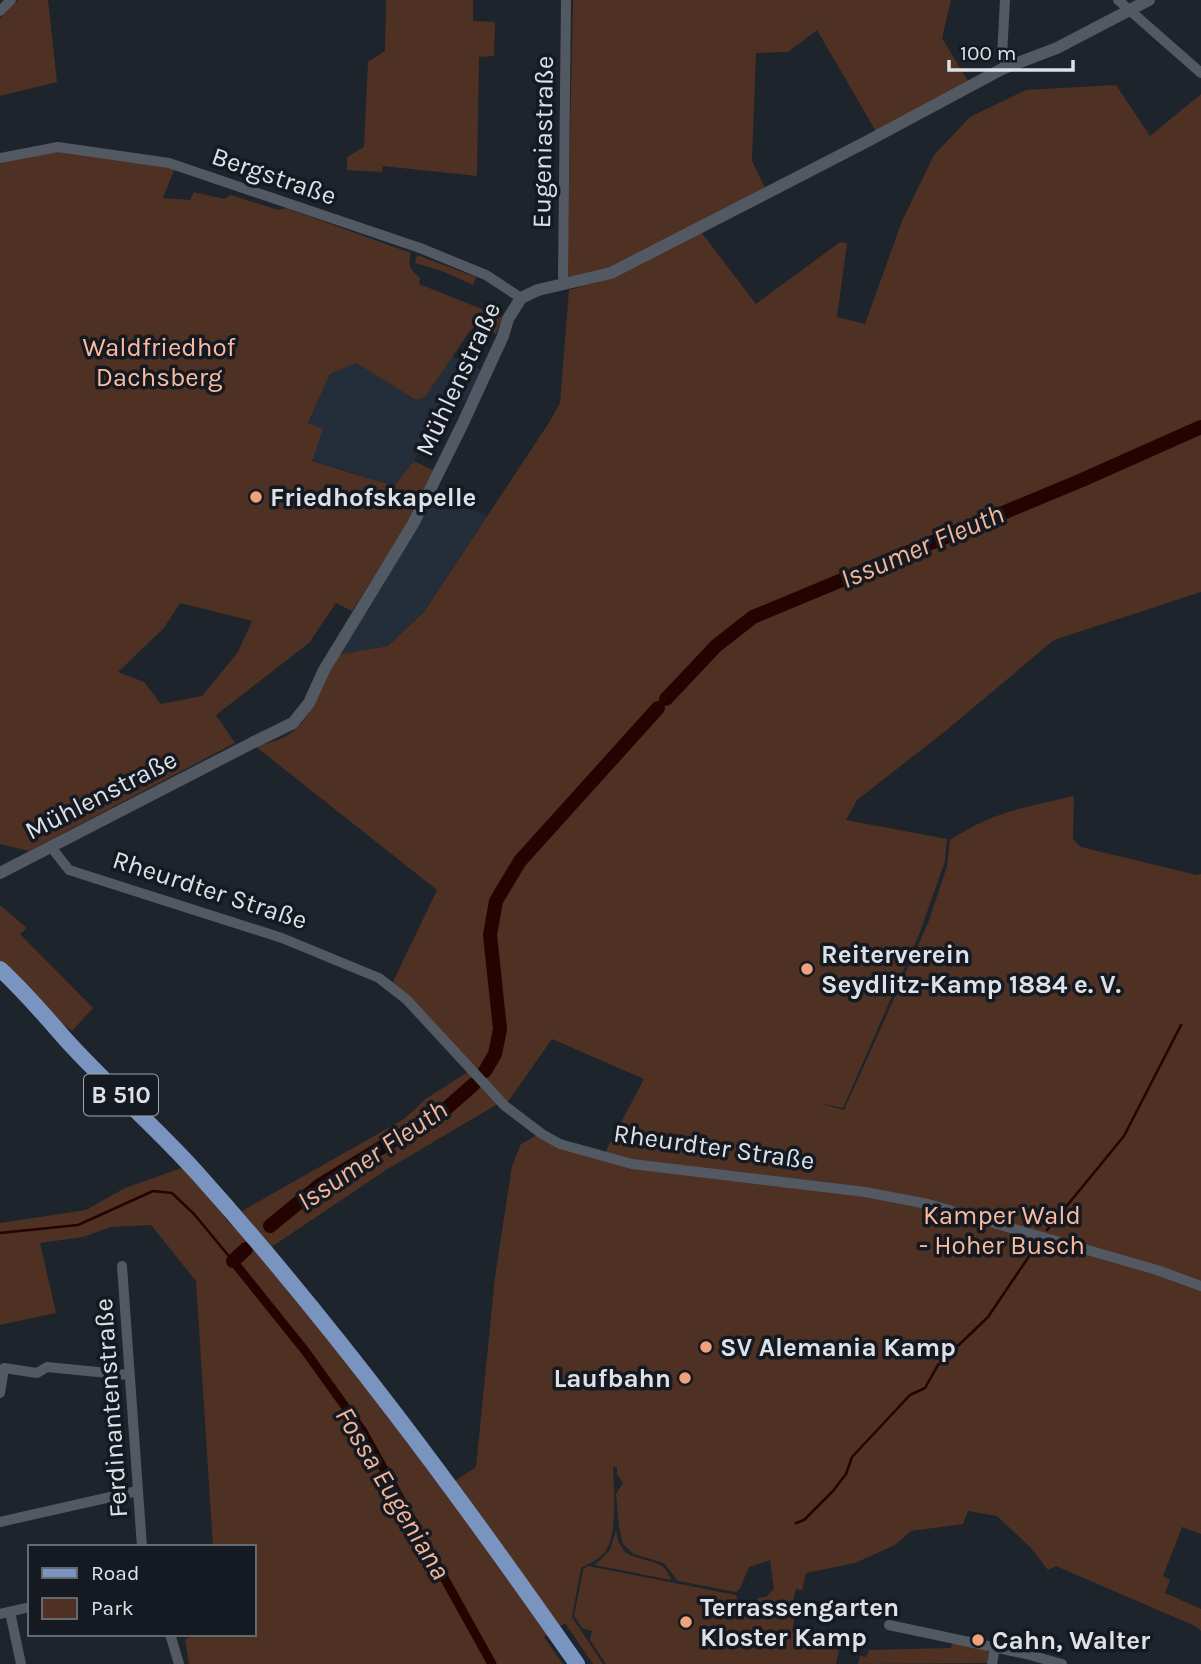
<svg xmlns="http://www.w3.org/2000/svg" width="1201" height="1664" font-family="Karla,sans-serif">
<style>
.built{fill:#242d3a}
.green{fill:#4e3123;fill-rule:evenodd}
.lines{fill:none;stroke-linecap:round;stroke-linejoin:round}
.stream{stroke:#230400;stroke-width:2.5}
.canal{stroke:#230400;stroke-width:9}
.river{stroke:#230400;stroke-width:14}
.minor{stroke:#525963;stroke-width:10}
.tertiary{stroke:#525963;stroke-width:12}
.primary{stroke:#7894bf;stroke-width:16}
.poi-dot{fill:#f0a27b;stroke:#151a22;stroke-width:2.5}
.labels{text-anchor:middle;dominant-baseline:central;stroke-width:7;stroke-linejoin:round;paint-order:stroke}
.shield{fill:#151a22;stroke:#a2a6ad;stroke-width:2}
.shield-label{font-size:24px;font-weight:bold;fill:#dee2e8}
.street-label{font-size:26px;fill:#dee2e8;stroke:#151a22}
.park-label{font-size:26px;fill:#fbbb9c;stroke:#151a22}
.poi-label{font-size:26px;font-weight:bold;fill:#dee2e8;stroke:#151a22;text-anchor:start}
.water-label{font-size:28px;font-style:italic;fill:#f4b596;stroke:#151a22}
</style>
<rect width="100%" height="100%" fill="#1e242c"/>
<!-- built -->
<path class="built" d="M 452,356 L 483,371 L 469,398 L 464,401 L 447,393 L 414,461 L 394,486 L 312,460 L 308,424 L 330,374 L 356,363 L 416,400 L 425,397 Z
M 433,494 L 487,516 L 424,612 L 388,646 L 336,655 Z"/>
<!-- green -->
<path class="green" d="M 18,0 L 48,0 L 57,82 L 0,96 L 0,18 Z
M 386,0 L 473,0 L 473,21 L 495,22 L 494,56 L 479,57 L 477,176 L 383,166 L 382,172 L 347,170 L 347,157 L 364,147 L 368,62 L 385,51 Z
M 573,0 L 951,0 L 942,38 L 971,86 L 878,135 L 817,30 L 788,52 L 756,53 L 752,161 L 765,188 L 613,267 L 567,277 Z
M 1116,85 L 1150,136 L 1201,94 L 1201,592 L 1054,640 L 943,733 L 857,800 L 846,820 L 947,839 L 945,861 L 920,932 L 843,1108 L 818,1103 L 844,1110 L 928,923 L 947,866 L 950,840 C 992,812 1026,807 1074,796 L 1073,839 L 1081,847 L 1197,875 L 1201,874 L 1201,1534 L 1182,1527 L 1163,1576 L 1170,1580 L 1165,1593 L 1201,1609 L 1201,1631 L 1195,1626 L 1056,1566 L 1048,1570 L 1030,1547 L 997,1516 L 968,1511 L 963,1524 L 911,1531 L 895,1545 L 855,1563 L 806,1573 L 802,1590 L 796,1589 L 791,1610 L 796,1612 L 792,1631 L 832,1639 L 831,1645 L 840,1646 L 836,1664 L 606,1664 L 590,1640 L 592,1631 L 582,1628 L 574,1616 L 583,1570 L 588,1566 L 736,1595 L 738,1600 L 754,1604 L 758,1598 L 766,1597 L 774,1589 L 770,1560 L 749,1567 L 740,1588 L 736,1592 L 678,1581 L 664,1563 L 634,1554 L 623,1544 L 619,1527 L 616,1494 L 623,1483 L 617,1474 L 617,1467 L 613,1467 C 614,1487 618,1538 604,1553 C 598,1560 588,1564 581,1568 L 572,1617 L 603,1664 L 593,1664 L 565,1623 L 544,1637 L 563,1664 L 189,1664 L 185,1640 L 194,1634 L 254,1634 L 254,1547 L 213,1547 L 196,1281 L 151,1225 L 111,1227 L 83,1237 L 40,1243 L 56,1313 L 0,1325 L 0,1223 L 86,1210 L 125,1188 L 190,1165 L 227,1221 L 263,1250 L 242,1211 L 404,1119 L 427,1098 L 471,1070 L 390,988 L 437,890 L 255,746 C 263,744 274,742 282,738 C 315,723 319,683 336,655 L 388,646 L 424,612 L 550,421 L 560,403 L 569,290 L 612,278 L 701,232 L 756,304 L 840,242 L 847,243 L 837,317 L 865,324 L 902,221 L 934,155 L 970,117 L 1026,90 ZM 552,1039 L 644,1079 L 603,1156 L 539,1134 L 521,1144 L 512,1166 L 495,1277 L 476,1467 L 449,1485 L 264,1252 L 386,1170 L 501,1102 L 505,1106 Z
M 47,150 L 175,168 L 163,198 L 190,200 L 194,192 L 224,199 L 231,195 L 278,210 L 286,208 L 411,253 C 407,266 411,270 420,278 L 419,284 L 502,317 L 496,334 L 477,324 L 469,332 L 425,397 L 416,400 L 356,363 L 330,374 L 308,423 L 323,429 L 312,461 L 394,486 L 414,461 L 433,470 L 405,527 L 352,611 L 336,603 L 309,643 L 216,715 L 235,743 L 29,851 L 0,844 L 0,160 ZM 180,603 L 252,621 L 238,652 L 202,696 L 161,704 L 144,682 L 118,672 L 164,628 Z
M 417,255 L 476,277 L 473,285 L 442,271 L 415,263 Z
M 0,905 L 27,928 L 20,934 L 93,1008 L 72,1031 L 35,1003 L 0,970 Z
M 616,1530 L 618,1541 L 625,1552 C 641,1563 665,1557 671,1580 L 595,1565 L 610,1550 Z
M 952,1643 L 987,1650 L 989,1654 L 987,1663 L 858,1664 L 860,1656 L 866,1657 L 869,1650 L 951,1648 Z"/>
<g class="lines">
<!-- stream -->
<path class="stream" d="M 1047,1230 L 1124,1136 L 1181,1025
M 0,1233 L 78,1225 L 153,1191 L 172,1193 L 194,1214 L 233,1261
M 796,1523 L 804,1520 L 833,1491 L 846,1474 L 852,1457 L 910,1395 L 925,1388 L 938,1365 L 988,1317 L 1038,1243"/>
<!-- canal -->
<path class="canal" d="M 233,1261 L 306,1352 L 362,1430 L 492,1664"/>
<!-- river -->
<path class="river" d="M 666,699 L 716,646 L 753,617 L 1082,480 L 1201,427
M 485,1071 L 495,1054 L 500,1029 L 490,935 L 496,901 L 520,861 L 658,708
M 270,1226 L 320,1185 L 448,1107 L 474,1084
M 233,1261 L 246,1249"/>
<!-- minor -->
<path class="minor" d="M 1005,0 L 1002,56 L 1007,67
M 1118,0 L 1201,73
M 0,11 L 11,0
M 0,158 L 58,147 L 169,163 L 420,248 L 486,275 L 521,298
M 565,284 L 563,276 L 566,0
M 51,847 L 69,870 L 282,938 L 379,978 L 406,999 L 505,1106 L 542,1134 L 560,1144 L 632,1164 L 865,1192 L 928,1204 L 1157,1270 L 1201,1286
M 122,1266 L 142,1547
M 0,1393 L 4,1368 L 37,1373 L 47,1367 L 128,1375
M 0,1522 L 137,1491
M 10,1612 L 21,1664
M 0,1614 L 30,1607
M 889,1625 L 1026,1654 L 1062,1664
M 170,1634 L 179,1664
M 992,1664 L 995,1647"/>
<!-- tertiary -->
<path class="tertiary" d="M 0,873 L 252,743 L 293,723 L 309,703 L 324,670 L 413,524 L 463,423 L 503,336 L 508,319 L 521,298 L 538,290 L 611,273 L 864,143 L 1002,69 L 1057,48 L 1149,0"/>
<!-- primary -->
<path class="primary" d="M 0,969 C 25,992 46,1017 68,1042 C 110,1088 157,1128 198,1174 C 336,1328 459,1495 577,1664"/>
</g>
<!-- markers -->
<g class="poi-dot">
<circle cx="256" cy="497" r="7"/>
<circle cx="807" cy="969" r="7"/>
<circle cx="706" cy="1347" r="7"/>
<circle cx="685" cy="1378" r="7"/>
<circle cx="686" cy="1622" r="7"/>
<circle cx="978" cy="1640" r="7"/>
</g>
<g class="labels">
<!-- shield labels -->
<rect class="shield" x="84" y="1074.5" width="74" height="41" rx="5"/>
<g class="shield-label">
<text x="121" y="1095">B 510</text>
</g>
<!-- street labels -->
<g class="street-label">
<text transform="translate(543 142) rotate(-89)">Eugeniastraße</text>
<text transform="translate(274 176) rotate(19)">Bergstraße</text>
<text transform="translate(458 379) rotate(-65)">Mühlenstraße</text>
<text transform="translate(101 795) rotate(-27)">Mühlenstraße</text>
<text transform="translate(210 890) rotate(18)">Rheurdter Straße</text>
<text transform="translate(714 1147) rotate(8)">Rheurdter Straße</text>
<text transform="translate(111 1408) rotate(-94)">Ferdinantenstraße</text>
</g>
<!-- park labels -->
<g class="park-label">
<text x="159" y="347">Waldfriedhof<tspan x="159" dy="30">Dachsberg</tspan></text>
<text x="1002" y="1215">Kamper Wald<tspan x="1002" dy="30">- Hoher Busch</tspan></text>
</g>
<!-- poi labels -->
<g class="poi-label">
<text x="270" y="497">Friedhofskapelle</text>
<text x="821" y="954">Reiterverein<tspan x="821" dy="30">Seydlitz-Kamp 1884 e. V.</tspan></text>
<text x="720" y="1347">SV Alemania Kamp</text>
<text x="671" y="1378" text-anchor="end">Laufbahn</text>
<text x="700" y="1607">Terrassengarten<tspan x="700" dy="30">Kloster Kamp</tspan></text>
<text x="992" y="1640">Cahn, Walter</text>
</g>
<!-- water labels -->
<g class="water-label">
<text transform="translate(922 546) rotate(-23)">Issumer Fleuth</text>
<text transform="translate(372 1155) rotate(-34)">Issumer Fleuth</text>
<text transform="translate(393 1493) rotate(59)">Fossa Eugeniana</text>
</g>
</g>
<!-- legend -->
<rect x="28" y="1545" width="228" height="91" fill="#151a22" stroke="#656a71" stroke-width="2"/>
<rect x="42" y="1568" width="35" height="10" fill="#7894bf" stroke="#656a71" stroke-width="2"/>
<text x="91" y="1580" font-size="21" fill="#dee2e8">Road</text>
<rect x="42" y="1598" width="35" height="21" fill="#4e3123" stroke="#656a71" stroke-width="2"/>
<text x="91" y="1615" font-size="21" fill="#dee2e8">Park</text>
<!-- scale -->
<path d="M949 60v10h124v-10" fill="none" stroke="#dee2e8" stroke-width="3.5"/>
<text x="960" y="60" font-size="21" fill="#dee2e8" stroke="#151a22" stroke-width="5" paint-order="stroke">100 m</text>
</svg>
